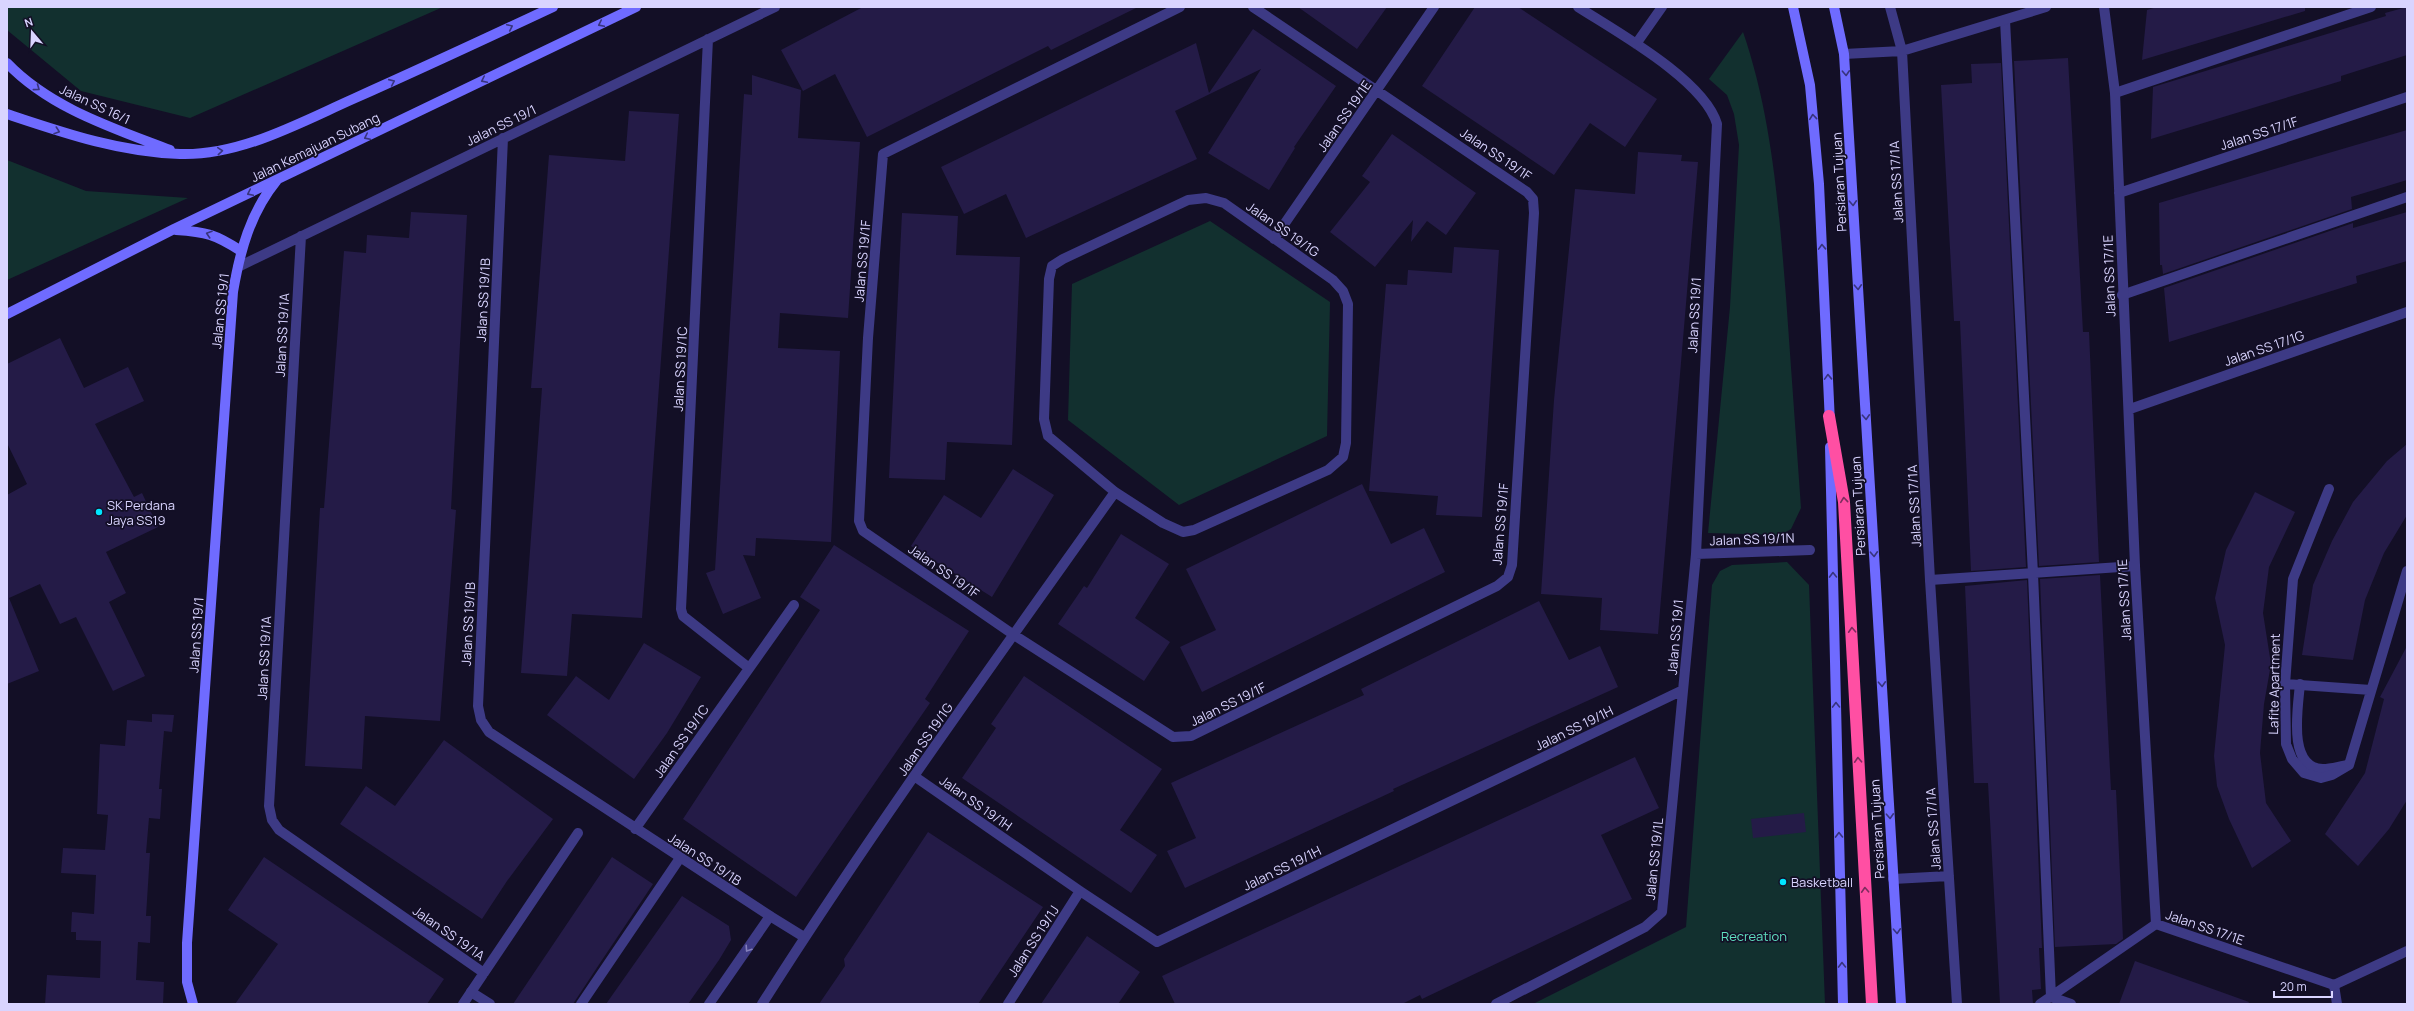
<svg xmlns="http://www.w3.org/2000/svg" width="2414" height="1011" font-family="Manrope,sans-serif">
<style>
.green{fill:#12302f}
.building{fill:#241b47}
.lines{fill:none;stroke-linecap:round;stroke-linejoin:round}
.lane{stroke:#3d3a85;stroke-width:10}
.street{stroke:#3d3a85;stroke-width:10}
.secondary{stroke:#6f6bff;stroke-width:10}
.highway{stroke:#ff4fa3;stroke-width:12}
.oneway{stroke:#38347d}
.oneway2{stroke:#7d2c5e}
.oneway3{stroke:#837fbc}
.poi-dot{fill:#00e5ff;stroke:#130f26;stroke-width:1.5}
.labels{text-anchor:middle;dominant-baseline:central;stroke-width:3.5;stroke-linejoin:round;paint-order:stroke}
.street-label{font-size:13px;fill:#d9d4ff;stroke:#130f26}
.poi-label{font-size:13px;fill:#d9d4ff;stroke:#130f26;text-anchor:start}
.park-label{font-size:13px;fill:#5fe0c0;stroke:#130f26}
</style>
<rect width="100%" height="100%" fill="#130f26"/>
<!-- green -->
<path class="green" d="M 7,7 L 443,7 L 190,118 L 81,91 L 7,30 Z
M 1743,32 C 1772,116 1779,209 1786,297 C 1791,367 1796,438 1801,508 L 1791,529 L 1781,535 L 1708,533 L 1730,307 L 1739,145 L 1734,114 L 1727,95 L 1709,79 Z
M 7,160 L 86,191 L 188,198 L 7,280 Z
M 1210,221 L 1330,302 L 1327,436 L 1179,505 L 1068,420 L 1072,284 Z
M 1787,562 L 1809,585 L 1825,1004 L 1533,1004 L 1686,927 L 1712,585 L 1720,571 L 1732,565 Z"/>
<!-- building -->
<path class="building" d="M 863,7 L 1138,7 L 1051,50 L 1048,46 L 867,137 L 835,74 L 803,91 L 781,50 Z
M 1298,7 L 1387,7 L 1357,49 Z
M 1475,7 L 1518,7 L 1657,99 L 1625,147 L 1590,123 L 1554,175 L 1422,86 Z
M 2157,7 L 2305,7 L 2305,11 L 2142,60 L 2147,10 Z
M 2407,7 L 2407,55 L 2341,76 L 2341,81 L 2151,139 L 2153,87 L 2386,16 L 2385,13 Z
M 1253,29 L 1336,86 L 1294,147 L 1295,148 L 1269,190 L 1208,153 L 1261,69 L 1175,111 L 1197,159 L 1026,238 L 1006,194 L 964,214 L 941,167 L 1196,43 L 1209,93 Z
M 2068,58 L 2083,332 L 2089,332 L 2099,562 L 2039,566 L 2014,61 Z
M 2001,63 L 2026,567 L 1971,571 L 1960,321 L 1954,321 L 1941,85 L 1972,83 L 1971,64 Z
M 752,75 L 801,90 L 798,138 L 860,142 L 848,318 L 780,313 L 778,348 L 840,351 L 831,542 L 756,538 L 755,556 L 743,555 L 761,598 L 723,614 L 706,573 L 715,570 L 744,94 L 752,95 Z
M 629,111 L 679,114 L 642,618 L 572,614 L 567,676 L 521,673 L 542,388 L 531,388 L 549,155 L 625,161 Z
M 2407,130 L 2407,180 L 2351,197 L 2352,209 L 2163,274 L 2162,265 L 2160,265 L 2159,203 Z
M 1392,134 L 1476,193 L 1446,235 L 1427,221 L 1411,242 L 1413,220 L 1375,267 L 1330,232 L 1370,182 L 1362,176 Z
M 1638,152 L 1682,155 L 1681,161 L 1698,162 L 1658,634 L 1600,630 L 1602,598 L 1541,594 L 1554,400 L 1575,189 L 1635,194 Z
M 411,212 L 467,215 L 451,509 L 456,510 L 440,721 L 365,716 L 362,769 L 305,766 L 320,508 L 324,508 L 344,251 L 366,253 L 367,235 L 409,238 Z
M 2407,212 L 2407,261 L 2356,276 L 2357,283 L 2169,342 L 2164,288 L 2353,223 L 2353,228 Z
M 902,213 L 958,216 L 956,255 L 1020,257 L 1012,445 L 947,442 L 945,480 L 889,478 Z
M 1454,247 L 1499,250 L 1482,517 L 1436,515 L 1438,496 L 1369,491 L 1386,284 L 1407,285 L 1408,270 L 1452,273 Z
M 60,338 L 84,388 L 128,367 L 144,401 L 95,424 L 134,497 L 142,493 L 158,527 L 106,552 L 126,593 L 109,602 L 145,676 L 113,691 L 76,617 L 60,624 L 40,584 L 9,598 L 39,671 L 7,684 L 7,495 L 27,484 L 7,443 L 7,364 Z
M 2407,444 L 2407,515 L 2384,553 L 2365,600 L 2353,660 L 2302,655 L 2313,585 L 2332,541 L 2353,502 L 2387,461 Z
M 1013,469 L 1054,495 L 992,597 L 911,546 L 944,495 L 981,518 Z
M 1362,484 L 1391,544 L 1424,528 L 1445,572 L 1202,692 L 1180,647 L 1216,630 L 1186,569 Z
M 2255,492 L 2295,512 L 2269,567 L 2263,613 L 2271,664 L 2264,704 L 2260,753 L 2266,803 L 2291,841 L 2252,868 L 2229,819 L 2217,786 L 2214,756 L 2225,645 L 2215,598 L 2226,550 Z
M 1121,534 L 1169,564 L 1135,618 L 1170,642 L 1144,681 L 1058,624 L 1084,586 L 1087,588 Z
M 834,545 L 969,631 L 925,699 L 930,703 L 796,897 L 683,819 L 820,610 L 800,597 Z
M 2100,575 L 2111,790 L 2116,790 L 2123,939 L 2116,944 L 2055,947 L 2040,579 Z
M 2027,580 L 2042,948 L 2039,948 L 2041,989 L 2032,990 L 2033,1004 L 2000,1004 L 1988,783 L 1974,783 L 1965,586 Z
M 1539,601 L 1569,660 L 1600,646 L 1618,687 L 1393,789 L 1394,791 L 1185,888 L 1167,851 L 1196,838 L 1171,783 L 1364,695 L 1361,689 Z
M 644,643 L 701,677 L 667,733 L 634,779 L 547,715 L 576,676 L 609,700 Z
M 2407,646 L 2407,800 L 2389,829 L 2358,866 L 2325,834 L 2365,773 L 2384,699 L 2380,697 Z
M 1024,676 L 1162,769 L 1120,830 L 1157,855 L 1131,893 L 962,778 L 996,728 L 991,724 Z
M 152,714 L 174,715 L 172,732 L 164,731 L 159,789 L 162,789 L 160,819 L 149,818 L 146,853 L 150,853 L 146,916 L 151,916 L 150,943 L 138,942 L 136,980 L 164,982 L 163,1004 L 45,1004 L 47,975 L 100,978 L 101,941 L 76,940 L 76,932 L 71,932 L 72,912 L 94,914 L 96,875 L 61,873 L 63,848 L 105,850 L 108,815 L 97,814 L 100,744 L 125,746 L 127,720 L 152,722 Z
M 444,740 L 553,819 L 507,881 L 482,919 L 340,824 L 366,786 L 395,806 Z
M 1635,757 L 1659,808 L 1601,835 L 1632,899 L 1422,999 L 1420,995 L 1402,1004 L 1175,1004 L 1162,976 Z
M 1804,813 L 1806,832 L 1753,838 L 1751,819 Z
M 928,832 L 1043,907 L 978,1004 L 819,1004 L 845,966 L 844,959 Z
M 264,857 L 444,979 L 427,1004 L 235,1004 L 278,944 L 228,910 Z
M 612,857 L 653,884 L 602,960 L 573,1004 L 513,1004 Z
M 682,896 L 729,926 L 731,940 L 719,960 L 688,1004 L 606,1004 Z
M 1087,936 L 1140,972 L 1118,1004 L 1041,1004 Z
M 2135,961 L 2249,1002 L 2248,1004 L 2119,1004 Z"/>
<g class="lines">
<!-- lane -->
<path class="lane" d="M 2005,20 L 2033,574 L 2051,997 L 2071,1004
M 2115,93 L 2371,7
M 2122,295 L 2407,197
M 1930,580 L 2135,566
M 2300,684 C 2298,707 2287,769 2323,769 C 2331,769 2340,766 2348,765
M 2334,985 L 2337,1004
M 471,992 L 490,1004
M 581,1004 L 680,858
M 709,1004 L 770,916
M 2040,1004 L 2156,924"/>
<!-- street -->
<path class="street" d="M 1180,7 L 883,154 L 868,338 L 859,521 L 863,531 L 1014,635 L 1173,737 L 1191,736 L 1497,586 L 1508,577 L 1512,565 L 1534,213 L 1533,199 L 1527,192 L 1253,7
M 1890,7 L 1902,51 L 1930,580 L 1957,1004
M 2104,7 L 2115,93 L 2135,566 L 2156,924 L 2334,985 L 2407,951
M 708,39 L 681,609 L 683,616 L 749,668
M 1636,44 L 1662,7
M 1844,54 L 1902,51 L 2046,7
M 503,138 L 478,706 L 481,720 L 489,732 L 770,916 L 804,937
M 2119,193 L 2407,97
M 1206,198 L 1224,203 L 1333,280 L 1343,291 L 1348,304 L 1346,443 L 1343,457 L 1328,470 L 1194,530 L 1183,532 L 1163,523 L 1115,492 L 1048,436 L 1044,419 L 1049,279 L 1052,266 L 1063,259 L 1188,200 Z
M 301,236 L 269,806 L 272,820 L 279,830 L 484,973
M 1274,239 L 1434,7
M 238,267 L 775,7
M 2130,409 L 2407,312
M 2329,489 L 2293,579 L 2285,684 L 2286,744 L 2292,759 L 2304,773 L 2321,778 L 2332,775 L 2349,765 L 2407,571
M 1696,554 L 1810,550
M 2285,684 L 2371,690
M 914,776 L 1080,891 L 1157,942 L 1683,690
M 635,829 L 794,605
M 1893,879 L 1949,876
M 463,1004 L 578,833
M 762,1004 C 873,829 995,661 1115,492
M 1008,1004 L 1080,891
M 1496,1004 L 1645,927 L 1662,912 L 1696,554 L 1717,124 C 1704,80 1617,32 1578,7"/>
<!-- secondary -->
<path class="secondary" d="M 1793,7 L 1810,85 L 1819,184 L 1830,423
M 1834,7 L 1844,54 L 1901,1004
M 7,63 C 50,108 113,128 170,150
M 7,114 C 64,133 119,152 180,154 C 240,156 299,123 353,99 C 420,69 487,38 553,7
M 176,230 C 206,232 215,234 241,251
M 7,314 L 174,229 L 636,7
M 1830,447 L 1843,1004
M 193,1004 L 187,982 L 187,943 L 233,292 C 240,251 250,213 277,180"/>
<!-- highway -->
<path class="highway" d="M 1829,416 L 1844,502 L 1872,1004"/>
</g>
<!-- one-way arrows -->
<defs><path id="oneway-chevron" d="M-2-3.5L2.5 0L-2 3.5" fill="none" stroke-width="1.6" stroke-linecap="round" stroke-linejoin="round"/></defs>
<g class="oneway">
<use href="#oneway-chevron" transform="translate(601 24) rotate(154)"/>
<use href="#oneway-chevron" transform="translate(510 27) rotate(-25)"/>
<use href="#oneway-chevron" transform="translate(1846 73) rotate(87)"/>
<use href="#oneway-chevron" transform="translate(484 80) rotate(154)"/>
<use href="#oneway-chevron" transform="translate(392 82) rotate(-24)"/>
<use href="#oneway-chevron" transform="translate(37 88) rotate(36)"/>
<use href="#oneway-chevron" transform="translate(1813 117) rotate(-96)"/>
<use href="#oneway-chevron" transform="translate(57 131) rotate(19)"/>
<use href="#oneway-chevron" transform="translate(367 137) rotate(154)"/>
<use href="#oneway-chevron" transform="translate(220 151) rotate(-5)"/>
<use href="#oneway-chevron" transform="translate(250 193) rotate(154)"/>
<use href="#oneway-chevron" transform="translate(1853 203) rotate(87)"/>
<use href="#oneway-chevron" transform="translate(209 234) rotate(-162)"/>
<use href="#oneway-chevron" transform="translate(1822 247) rotate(-92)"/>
<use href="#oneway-chevron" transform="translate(1858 287) rotate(87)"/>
<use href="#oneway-chevron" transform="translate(1828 377) rotate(-92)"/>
<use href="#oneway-chevron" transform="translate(1866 417) rotate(87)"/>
<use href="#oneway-chevron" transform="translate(1874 554) rotate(87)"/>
<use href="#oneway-chevron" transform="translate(1833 575) rotate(-91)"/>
<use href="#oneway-chevron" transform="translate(1882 684) rotate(87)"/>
<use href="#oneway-chevron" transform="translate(1836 705) rotate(-91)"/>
<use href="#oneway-chevron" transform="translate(1890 816) rotate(87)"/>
<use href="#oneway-chevron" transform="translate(1839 835) rotate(-91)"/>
<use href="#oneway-chevron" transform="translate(1897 931) rotate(87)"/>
<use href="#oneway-chevron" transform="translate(1842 965) rotate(-91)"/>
</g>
<g class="oneway2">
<use href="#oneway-chevron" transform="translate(1844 500) rotate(-96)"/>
<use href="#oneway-chevron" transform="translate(1852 630) rotate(-93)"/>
<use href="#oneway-chevron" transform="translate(1858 760) rotate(-93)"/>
<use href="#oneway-chevron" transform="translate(1865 890) rotate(-93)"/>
</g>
<use class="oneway3" href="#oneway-chevron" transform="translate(748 949) rotate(124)"/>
<!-- markers -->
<g class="poi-dot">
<circle cx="99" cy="512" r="4"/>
<circle cx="1783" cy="882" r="4"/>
</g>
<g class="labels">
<!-- street labels -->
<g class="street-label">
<text transform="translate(95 104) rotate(25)">Jalan SS 16/1</text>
<text transform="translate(1344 116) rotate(-55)">Jalan SS 19/1E</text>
<text transform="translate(501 125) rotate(-26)">Jalan SS 19/1</text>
<text transform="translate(2259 133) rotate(-18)">Jalan SS 17/1F</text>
<text transform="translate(315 147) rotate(-26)">Jalan Kemajuan Subang</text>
<text transform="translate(1496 154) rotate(34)">Jalan SS 19/1F</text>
<text transform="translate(1839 182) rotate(-93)">Persiaran Tujuan</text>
<text transform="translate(1896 182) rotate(-93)">Jalan SS 17/1A</text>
<text transform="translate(1283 229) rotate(35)">Jalan SS 19/1G</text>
<text transform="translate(862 261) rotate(-85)">Jalan SS 19/1F</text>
<text transform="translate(2109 276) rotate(-92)">Jalan SS 17/1E</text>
<text transform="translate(483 300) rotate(-87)">Jalan SS 19/1B</text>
<text transform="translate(220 311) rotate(-84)">Jalan SS 19/1</text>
<text transform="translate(1694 315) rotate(-87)">Jalan SS 19/1</text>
<text transform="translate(282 335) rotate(-87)">Jalan SS 19/1A</text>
<text transform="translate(2264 348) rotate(-19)">Jalan SS 17/1G</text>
<text transform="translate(680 369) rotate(-87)">Jalan SS 19/1C</text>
<text transform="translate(1858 506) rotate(-93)">Persiaran Tujuan</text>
<text transform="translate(1914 506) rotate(-93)">Jalan SS 17/1A</text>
<text transform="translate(1500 524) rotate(-85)">Jalan SS 19/1F</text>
<text transform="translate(1752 539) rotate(-2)">Jalan SS 19/1N</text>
<text transform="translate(944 571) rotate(35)">Jalan SS 19/1F</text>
<text transform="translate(2124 600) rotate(-93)">Jalan SS 17/1E</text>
<text transform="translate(468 624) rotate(-87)">Jalan SS 19/1B</text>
<text transform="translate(196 635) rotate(-86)">Jalan SS 19/1</text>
<text transform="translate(1675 637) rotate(-85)">Jalan SS 19/1</text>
<text transform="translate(264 658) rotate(-87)">Jalan SS 19/1A</text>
<text transform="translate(2274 684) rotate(-89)">Lafite Apartment</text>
<text transform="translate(1228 704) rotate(-26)">Jalan SS 19/1F</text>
<text transform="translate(1574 728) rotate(-26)">Jalan SS 19/1H</text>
<text transform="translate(925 739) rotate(-55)">Jalan SS 19/1G</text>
<text transform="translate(681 741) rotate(-55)">Jalan SS 19/1C</text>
<text transform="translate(976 803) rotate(35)">Jalan SS 19/1H</text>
<text transform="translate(1877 829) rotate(-93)">Persiaran Tujuan</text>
<text transform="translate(1933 829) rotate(-94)">Jalan SS 17/1A</text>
<text transform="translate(705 859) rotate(33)">Jalan SS 19/1B</text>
<text transform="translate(1654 859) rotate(-84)">Jalan SS 19/1L</text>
<text transform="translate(1282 868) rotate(-26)">Jalan SS 19/1H</text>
<text transform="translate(2205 927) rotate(19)">Jalan SS 17/1E</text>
<text transform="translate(449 933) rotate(35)">Jalan SS 19/1A</text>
<text transform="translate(1033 941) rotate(-57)">Jalan SS 19/1J</text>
</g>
<!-- poi labels -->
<g class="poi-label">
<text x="107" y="505">SK Perdana<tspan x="107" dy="15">Jaya SS19</tspan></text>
<text x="1791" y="882">Basketball</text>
</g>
<!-- park labels -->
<g class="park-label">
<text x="1754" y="936">Recreation</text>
</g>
</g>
<!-- border -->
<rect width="2414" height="1011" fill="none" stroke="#d9d4ff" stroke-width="16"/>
<!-- north arrow -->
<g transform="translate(32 32) rotate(341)" stroke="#130f26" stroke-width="3" paint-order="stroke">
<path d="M0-3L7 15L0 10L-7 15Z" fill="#d9d4ff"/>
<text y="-6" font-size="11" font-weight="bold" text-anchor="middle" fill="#d9d4ff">N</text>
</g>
<!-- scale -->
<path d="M2274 991v6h58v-6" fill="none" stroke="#d9d4ff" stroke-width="2"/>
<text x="2280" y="991" font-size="12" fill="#d9d4ff" stroke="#130f26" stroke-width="3" paint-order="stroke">20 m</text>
</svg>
